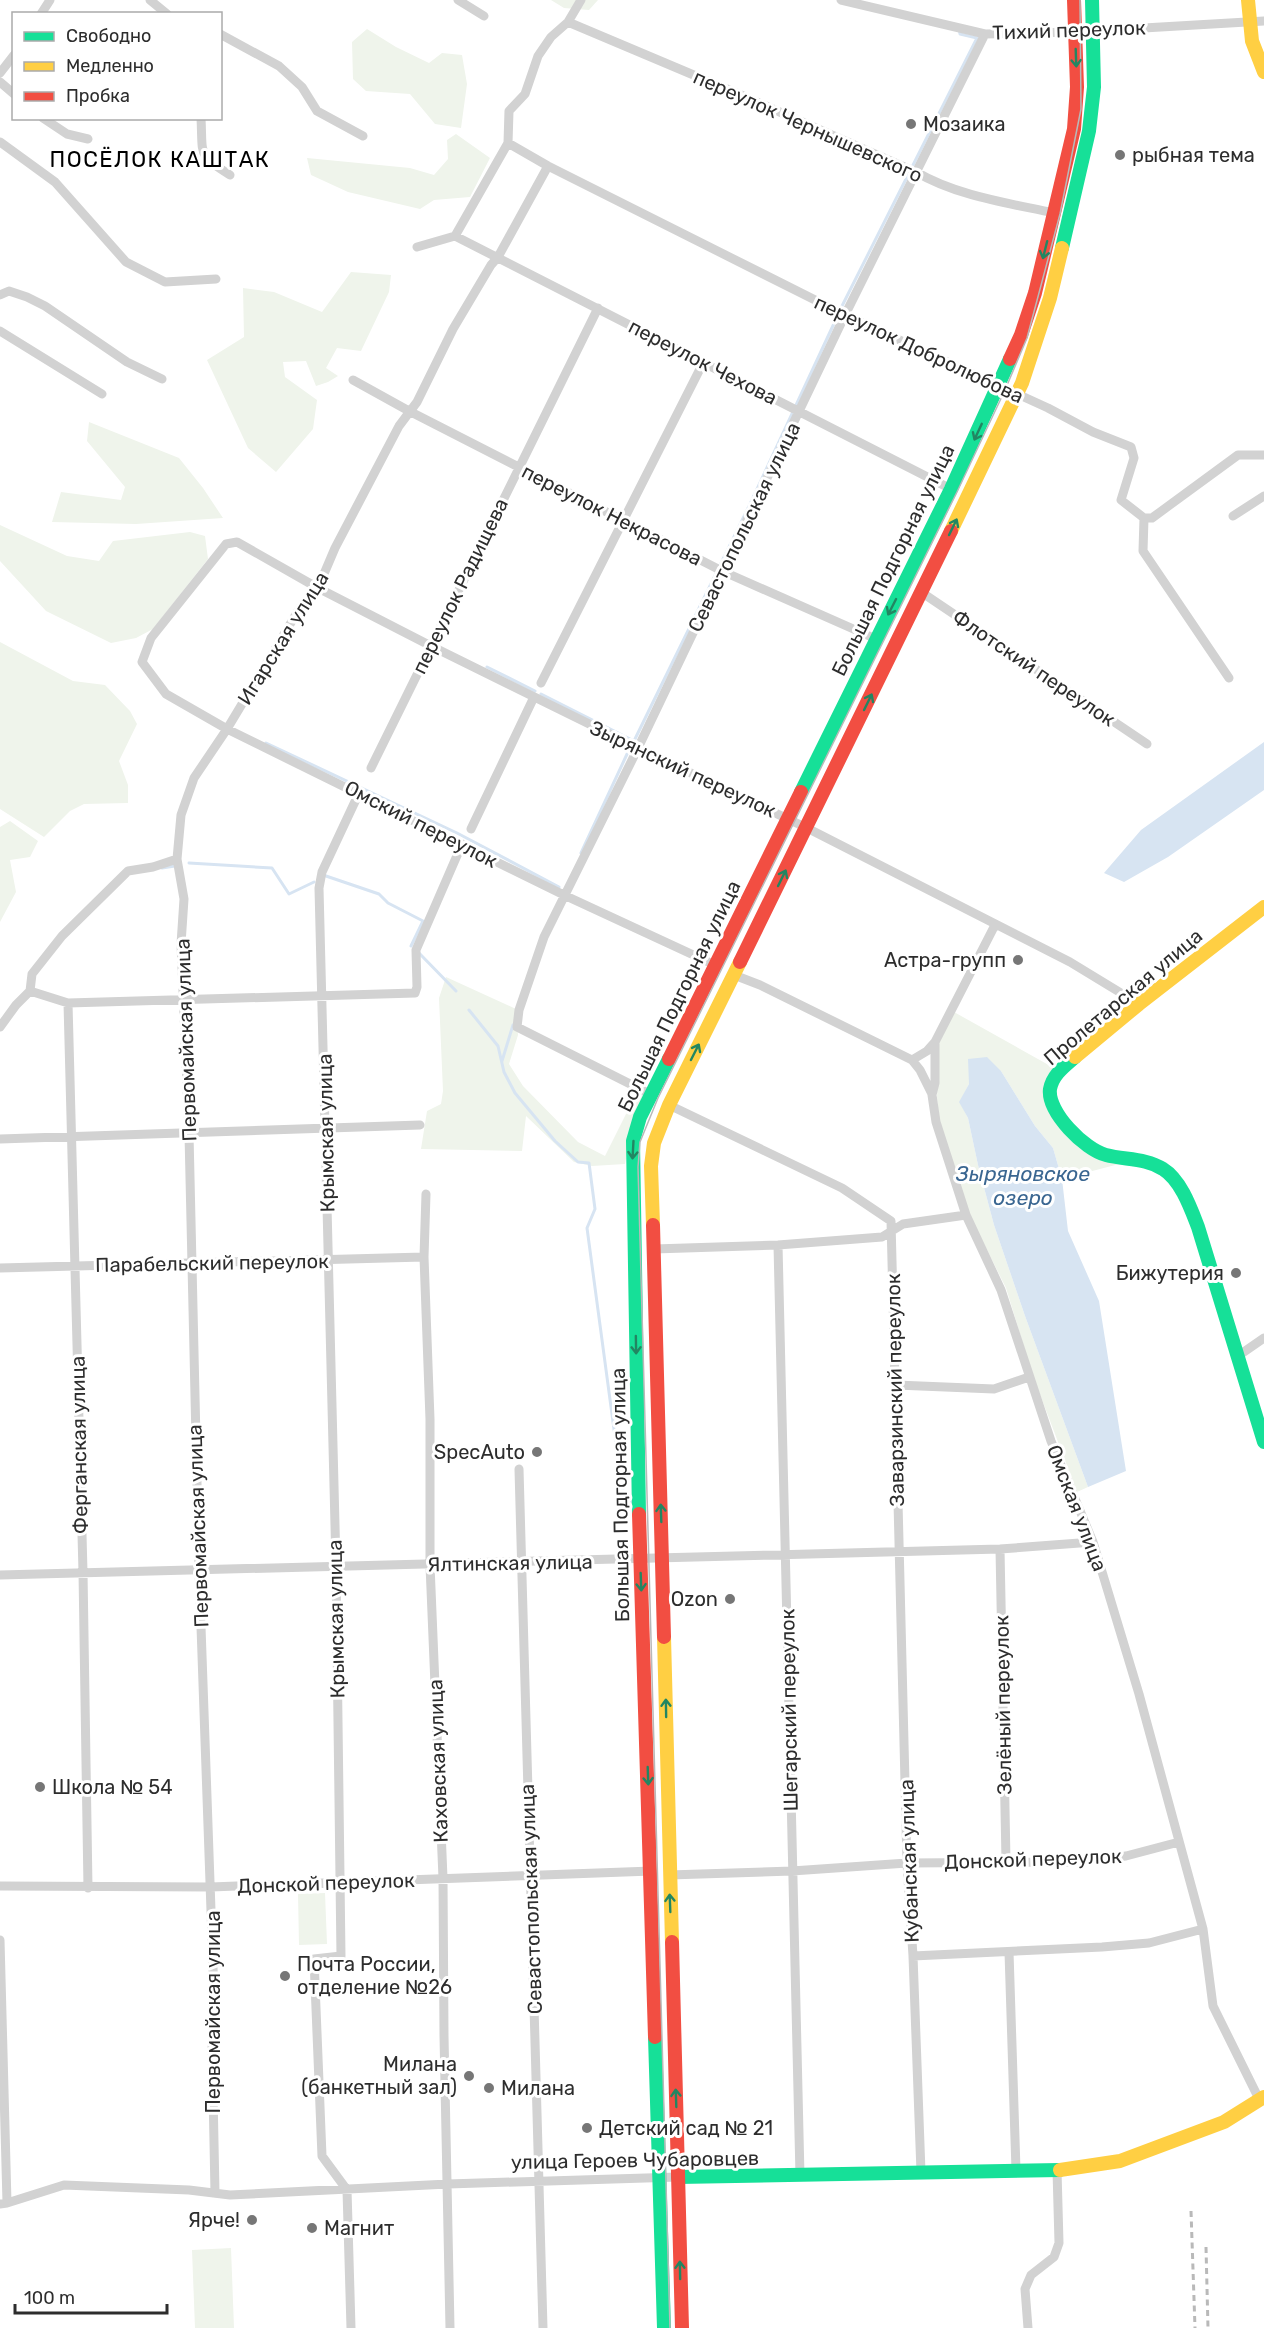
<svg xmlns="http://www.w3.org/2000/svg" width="1264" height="2328" font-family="Rubik,sans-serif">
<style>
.green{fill:#eff4eb}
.water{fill:#d7e4f2}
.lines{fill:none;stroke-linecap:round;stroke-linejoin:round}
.stream{stroke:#d7e4f2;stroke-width:3}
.street{stroke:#d2d2d2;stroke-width:9}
.fast{stroke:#16e098;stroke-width:14}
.slow{stroke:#ffcf43;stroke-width:14}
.jam{stroke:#f24e42;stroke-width:14}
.tram{stroke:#b9b9b9;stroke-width:1.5}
.rail{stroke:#b9b9b9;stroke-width:3;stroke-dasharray:6 4.5;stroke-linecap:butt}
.oneway{stroke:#228662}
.poi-dot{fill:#767676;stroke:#fff;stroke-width:2}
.labels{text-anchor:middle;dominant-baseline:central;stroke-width:6;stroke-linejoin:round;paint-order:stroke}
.street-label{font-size:20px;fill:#2d2d2d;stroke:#fff}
.poi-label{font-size:20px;fill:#2d2d2d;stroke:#fff;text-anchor:start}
.water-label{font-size:21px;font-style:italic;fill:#3a6691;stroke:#fff}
.quarter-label{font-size:22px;letter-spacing:1.5px;fill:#000;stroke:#fff}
</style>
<rect width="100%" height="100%" fill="#fff"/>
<!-- green -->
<path class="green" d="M 551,0 L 598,0 L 589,10 L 564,8 Z
M 367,29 L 396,47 L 429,63 L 442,53 L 462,55 L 467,84 L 461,128 L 435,124 L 410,94 L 366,91 L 353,79 L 352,42 Z
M 456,134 L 490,158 L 470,197 L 434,200 L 420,209 L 348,192 L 311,175 L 307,158 L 410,168 L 434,175 L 448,159 L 447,140 Z
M 351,272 L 391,275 L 389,292 L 361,351 L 337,348 L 326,368 L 338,376 L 328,382 L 316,386 L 306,361 L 283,362 L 285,377 L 317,400 L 313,429 L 276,472 L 248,448 L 207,360 L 244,337 L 243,288 L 274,292 L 322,312 Z
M 89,422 L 179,458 L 203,488 L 223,518 L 136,524 L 52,522 L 61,492 L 121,500 L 125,487 L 87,441 Z
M 0,525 L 67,556 L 99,561 L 113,541 L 190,532 L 205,536 L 208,559 L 153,629 L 136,638 L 111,643 L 46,611 L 0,561 Z
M 0,642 L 73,681 L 105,685 L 130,711 L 137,724 L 119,761 L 128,785 L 128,803 L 84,804 L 70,811 L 44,837 L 0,809 Z
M 10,821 L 38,841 L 30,857 L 10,860 L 16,892 L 0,922 L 0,827 Z
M 446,977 L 516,1009 L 518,1035 L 509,1064 L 523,1086 L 578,1142 L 605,1156 L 637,1092 L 648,1097 L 629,1141 L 625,1164 L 592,1166 L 574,1162 L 526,1116 L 522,1151 L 421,1149 L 427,1111 L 441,1104 L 443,1091 L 439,998 Z
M 954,1012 L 1054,1068 L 1050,1072 L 1043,1089 L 1048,1107 L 1101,1160 L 1119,1164 L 1062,1179 L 1053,1148 L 1035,1126 L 1001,1071 L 969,1084 L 960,1102 L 968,1118 L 978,1165 L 994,1225 L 1025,1316 L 1088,1487 L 1077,1492 L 1033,1376 L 1006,1288 L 969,1214 L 939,1119 L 937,1097 L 939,1042 Z
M 325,1893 L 327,1944 L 299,1945 L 298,1894 Z
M 231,2248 L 234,2328 L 195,2328 L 192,2250 Z"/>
<!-- water -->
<path class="water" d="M 1264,742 L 1264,790 L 1168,857 L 1124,882 L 1104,873 L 1141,830 Z
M 987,1057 L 1001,1071 L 1035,1126 L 1053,1148 L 1062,1179 L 1068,1231 L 1099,1301 L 1126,1471 L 1088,1487 L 1025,1316 L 994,1225 L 978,1165 L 968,1118 L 959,1102 L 969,1084 L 968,1059 Z"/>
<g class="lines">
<!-- stream -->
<path class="stream" d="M 841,308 L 977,38 L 960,34 L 959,29
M 487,667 L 535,691
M 541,694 L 634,741 L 751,502 L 837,317
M 266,743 L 457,833 L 559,887
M 581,853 L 628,752
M 189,863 L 272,868 L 289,894 L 314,882
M 162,868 L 175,866
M 326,876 L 379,894 L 388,903 L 423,921 L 411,946
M 419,953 L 456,991
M 469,1010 L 498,1046 L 504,1072 L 515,1093 L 555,1141 L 578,1162 L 589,1163 L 595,1209 L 587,1228 L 622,1489 L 633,1503
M 502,1061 L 513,1025"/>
<!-- street -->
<path class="street" d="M 150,0 L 167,14
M 458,0 L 484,16
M 841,0 L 985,34 L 1075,32 L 1264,21
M 41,14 L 50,0
M 568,22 L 741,95 L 916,172 C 957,196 1008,203 1054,213
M 220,34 L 279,66 L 302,87 L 317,111 L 363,136
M 0,73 L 14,55
M 0,82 L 14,94
M 43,118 L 67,134 L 88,139
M 201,118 C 203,156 197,154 230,175
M 0,142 L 55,182 L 126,262 L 165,282 L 216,279
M 508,143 L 548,166 L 845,315 L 1048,408 L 1093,432 L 1131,447 L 1134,458 L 1121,500 L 1144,518 L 1152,518 L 1238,455 L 1264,455
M 455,236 L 951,489
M 417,247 L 455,236 L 508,143 L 509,111 L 525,94 L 538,56 L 551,37 L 568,22 L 581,0
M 0,295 L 9,291 L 27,297 L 45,306 L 127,362 L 162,379
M 0,331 L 102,394
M 353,380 L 409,411 L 722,571 L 876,639
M 1233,516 L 1264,496
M 1144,518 L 1143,551 L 1229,678
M 921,592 L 1147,744
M 541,683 L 703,363
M 371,768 L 598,308
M 471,829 L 534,697
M 177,859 L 184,899 L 181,944 L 189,1134 L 199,1570 L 215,2024 L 212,2042 L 215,2193
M 995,925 L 935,1042 L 935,1083 L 932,1095 L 936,1122 L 966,1215 L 1001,1290 L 1051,1441 L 1093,1542 L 1139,1694 L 1203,1929 L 1213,2006 L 1260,2101
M 715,965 L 566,896 L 227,729 L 166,694 L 142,662 L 151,638 L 226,544 L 237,542 L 318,588 L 431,646 L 638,748 L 807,828 L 1070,962 L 1139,1004
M 734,975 L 760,985 L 912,1060 L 927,1051 L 935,1042
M 30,991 L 68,1003 L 415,993 L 417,987 L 416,950 L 462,844
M 68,1003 L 83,1572 L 88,1888
M 0,1027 L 16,1005 L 30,991 L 32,974 L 62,936 L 128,871 L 153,867 L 177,859 L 181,815 L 194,778 L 227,729 L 301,606 L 318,588 L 335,548 L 399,426 L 417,402 L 453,329 L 491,265 L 498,257 L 548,166
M 912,1060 L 920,1070 L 932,1094
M 652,1095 L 517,1027 L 519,1010 L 544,937 L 638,748 L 845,315 L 985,34
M 669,1105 L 842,1188 L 891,1221 L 907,1863 L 913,1956 L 921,2172
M 0,1139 L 420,1125
M 426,1194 L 424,1257 L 430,1419 L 430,1565 L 443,1878 L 444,2036 L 450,2328
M 778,1245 L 800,2176
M 654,1249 L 778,1245 L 882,1237 L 903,1224 L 966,1215
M 0,1268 L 424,1257
M 1238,1356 L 1264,1338
M 896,1385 L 994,1389 L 1029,1377
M 519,1469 L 543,2328
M 1000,1549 L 1006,1861
M 0,1575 L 1000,1549 L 1093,1542
M 669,1875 L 792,1871 L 907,1863 L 1067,1862 L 1126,1856 L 1179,1842
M 0,1886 L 211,1887 L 652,1871
M 0,1940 L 7,2203
M 1009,1952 L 1016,2170
M 913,1956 L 1102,1947 L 1149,1943 L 1203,1929
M 0,2204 L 7,2203 L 64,2185 L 189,2190 L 230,2195 L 448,2184 L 678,2177
M 351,2328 L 347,2190 L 322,2156 L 314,1959 L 341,1956 L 336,1565 L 319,888 L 322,872 L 359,793
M 1028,2328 L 1025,2289 L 1031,2275 L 1054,2257 L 1059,2243 L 1057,2170"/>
<!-- fast -->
<path class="fast" d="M 1062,248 L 1089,131 L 1094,87 L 1092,0
M 801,792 L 951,489 L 1010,359
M 1075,1057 C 1065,1066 1053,1074 1050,1089 C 1047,1112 1085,1150 1106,1155 C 1125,1160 1146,1158 1163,1169 C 1181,1180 1191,1209 1198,1227 L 1264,1442
M 639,1514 L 633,1141 L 640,1117 L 669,1059
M 655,2037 L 664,2328
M 678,2177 L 1060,2170"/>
<!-- slow -->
<path class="slow" d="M 1248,0 L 1252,41 L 1264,72
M 951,531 L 1022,383 L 1050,298 L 1062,248
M 1075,1057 L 1139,1004 L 1264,907
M 653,1225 L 651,1166 L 654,1143 L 669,1105 L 740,962
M 664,1637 L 672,1942
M 1060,2170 L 1120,2161 L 1224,2122 L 1264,2097"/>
<!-- jam -->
<path class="jam" d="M 1010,359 L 1021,335 L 1035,293 L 1074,129 L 1077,87 L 1074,0
M 740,962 L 951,531
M 669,1059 L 801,792
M 653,1225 L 664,1637
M 639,1514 L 655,2037
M 672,1942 L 682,2328"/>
<!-- tram -->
<path class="tram" d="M 670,2328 L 638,1167 L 640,1142 L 658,1098 L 957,492 L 1005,390 L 1027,338 L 1060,214 L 1081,109 L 1080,0"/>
<!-- rail -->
<path class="rail" d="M 1191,2211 L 1195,2328
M 1206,2247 L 1208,2328"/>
</g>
<!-- one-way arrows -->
<defs><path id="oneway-shaft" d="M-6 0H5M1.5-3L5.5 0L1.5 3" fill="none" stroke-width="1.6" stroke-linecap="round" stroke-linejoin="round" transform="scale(1.5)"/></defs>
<g class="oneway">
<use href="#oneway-shaft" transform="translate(1076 58) rotate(88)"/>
<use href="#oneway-shaft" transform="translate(1045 250) rotate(104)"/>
<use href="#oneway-shaft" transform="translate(978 432) rotate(115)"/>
<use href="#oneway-shaft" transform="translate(953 527) rotate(-64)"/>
<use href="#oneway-shaft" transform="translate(892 607) rotate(117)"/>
<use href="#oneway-shaft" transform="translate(868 702) rotate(-64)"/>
<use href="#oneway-shaft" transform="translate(782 878) rotate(-64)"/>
<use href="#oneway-shaft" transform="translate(695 1052) rotate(-63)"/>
<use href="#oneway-shaft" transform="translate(633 1150) rotate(93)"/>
<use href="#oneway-shaft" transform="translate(636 1345) rotate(89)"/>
<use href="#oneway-shaft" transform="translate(661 1513) rotate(-92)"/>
<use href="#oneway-shaft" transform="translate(641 1582) rotate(88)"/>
<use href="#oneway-shaft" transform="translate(666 1708) rotate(-91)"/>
<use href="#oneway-shaft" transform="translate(648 1776) rotate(88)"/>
<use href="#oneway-shaft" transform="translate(670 1903) rotate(-92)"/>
<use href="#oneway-shaft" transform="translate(676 2098) rotate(-92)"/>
<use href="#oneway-shaft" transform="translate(680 2270) rotate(-91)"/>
</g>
<!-- markers -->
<g class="poi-dot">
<circle cx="911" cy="124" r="6"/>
<circle cx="1120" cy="155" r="6"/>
<circle cx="1018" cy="960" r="6"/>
<circle cx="1236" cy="1273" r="6"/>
<circle cx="537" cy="1452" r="6"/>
<circle cx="730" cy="1599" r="6"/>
<circle cx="40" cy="1787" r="6"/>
<circle cx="285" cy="1976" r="6"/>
<circle cx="469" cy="2076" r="6"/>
<circle cx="489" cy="2088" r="6"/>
<circle cx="587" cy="2128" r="6"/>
<circle cx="252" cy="2220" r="6"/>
<circle cx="312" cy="2228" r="6"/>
</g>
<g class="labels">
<!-- street labels -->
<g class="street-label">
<text transform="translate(1069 30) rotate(-2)">Тихий переулок</text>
<text transform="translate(808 126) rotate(24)">переулок Чернышевского</text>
<text transform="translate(919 349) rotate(25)">переулок Добролюбова</text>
<text transform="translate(703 362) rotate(27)">переулок Чехова</text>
<text transform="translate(612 515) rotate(27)">переулок Некрасова</text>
<text transform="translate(744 527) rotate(-64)">Севастопольская улица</text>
<text transform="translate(893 560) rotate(-64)">Большая Подгорная улица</text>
<text transform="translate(460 586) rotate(-64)">переулок Радищева</text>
<text transform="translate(283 638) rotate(-58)">Игарская улица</text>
<text transform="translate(1034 668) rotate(34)">Флотский переулок</text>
<text transform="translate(683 769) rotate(25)">Зырянский переулок</text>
<text transform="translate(421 824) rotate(27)">Омский переулок</text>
<text transform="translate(679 996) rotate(-64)">Большая Подгорная улица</text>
<text transform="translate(1123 997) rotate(-40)">Пролетарская улица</text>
<text transform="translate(186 1040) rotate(-92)">Первомайская улица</text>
<text transform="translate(326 1133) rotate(-91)">Крымская улица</text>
<text transform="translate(212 1263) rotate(-1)">Парабельский переулок</text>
<text transform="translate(895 1390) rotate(-91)">Заварзинский переулок</text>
<text transform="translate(79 1445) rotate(-91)">Ферганская улица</text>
<text transform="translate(620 1495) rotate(-91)">Большая Подгорная улица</text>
<text transform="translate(1077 1508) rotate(69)">Омская улица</text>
<text transform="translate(198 1526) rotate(-92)">Первомайская улица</text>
<text transform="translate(510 1563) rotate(-1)">Ялтинская улица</text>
<text transform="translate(336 1619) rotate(-91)">Крымская улица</text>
<text transform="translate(1003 1705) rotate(-91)">Зелёный переулок</text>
<text transform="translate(789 1710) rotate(-91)">Шегарский переулок</text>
<text transform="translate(438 1761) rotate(-92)">Каховская улица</text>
<text transform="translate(1033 1859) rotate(-2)">Донской переулок</text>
<text transform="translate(909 1861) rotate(-92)">Кубанская улица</text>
<text transform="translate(326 1883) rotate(-2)">Донской переулок</text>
<text transform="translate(531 1899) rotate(-92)">Севастопольская улица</text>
<text transform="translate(213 2012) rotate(-90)">Первомайская улица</text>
<text transform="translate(635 2160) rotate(-1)">улица Героев Чубаровцев</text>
</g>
<!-- poi labels -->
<g class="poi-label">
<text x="923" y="124">Мозаика</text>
<text x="1132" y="155">рыбная тема</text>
<text x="1006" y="960" text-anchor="end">Астра-групп</text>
<text x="1224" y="1273" text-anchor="end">Бижутерия</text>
<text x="525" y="1452" text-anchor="end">SpecAuto</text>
<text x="718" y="1599" text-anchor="end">Ozon</text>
<text x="52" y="1787">Школа № 54</text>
<text x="297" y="1964">Почта России,<tspan x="297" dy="23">отделение №26</tspan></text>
<text x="457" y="2064" text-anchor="end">Милана<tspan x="457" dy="23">(банкетный зал)</tspan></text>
<text x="501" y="2088">Милана</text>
<text x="599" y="2128">Детский сад № 21</text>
<text x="240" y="2220" text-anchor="end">Ярче!</text>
<text x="324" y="2228">Магнит</text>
</g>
<!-- water labels -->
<g class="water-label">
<text x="1023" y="1173">Зыряновское<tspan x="1023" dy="24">озеро</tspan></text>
</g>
<!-- quarter labels -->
<g class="quarter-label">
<text x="160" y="159">ПОСЁЛОК КАШТАК</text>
</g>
</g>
<!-- legend -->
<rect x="12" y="12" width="210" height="108" fill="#ffffff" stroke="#ababab" stroke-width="1.5"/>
<rect x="24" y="32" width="30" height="9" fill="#16e098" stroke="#ababab" stroke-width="1.5"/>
<text x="66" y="42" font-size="18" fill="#2d2d2d">Свободно</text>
<rect x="24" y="62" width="30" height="9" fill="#ffcf43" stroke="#ababab" stroke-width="1.5"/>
<text x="66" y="72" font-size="18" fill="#2d2d2d">Медленно</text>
<rect x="24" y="92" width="30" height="9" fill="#f24e42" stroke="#ababab" stroke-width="1.5"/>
<text x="66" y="102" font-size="18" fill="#2d2d2d">Пробка</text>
<!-- scale -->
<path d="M15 2304v9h152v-9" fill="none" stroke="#2d2d2d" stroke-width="3"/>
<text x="24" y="2304" font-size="18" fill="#2d2d2d" stroke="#ffffff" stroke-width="4.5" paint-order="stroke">100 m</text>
</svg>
